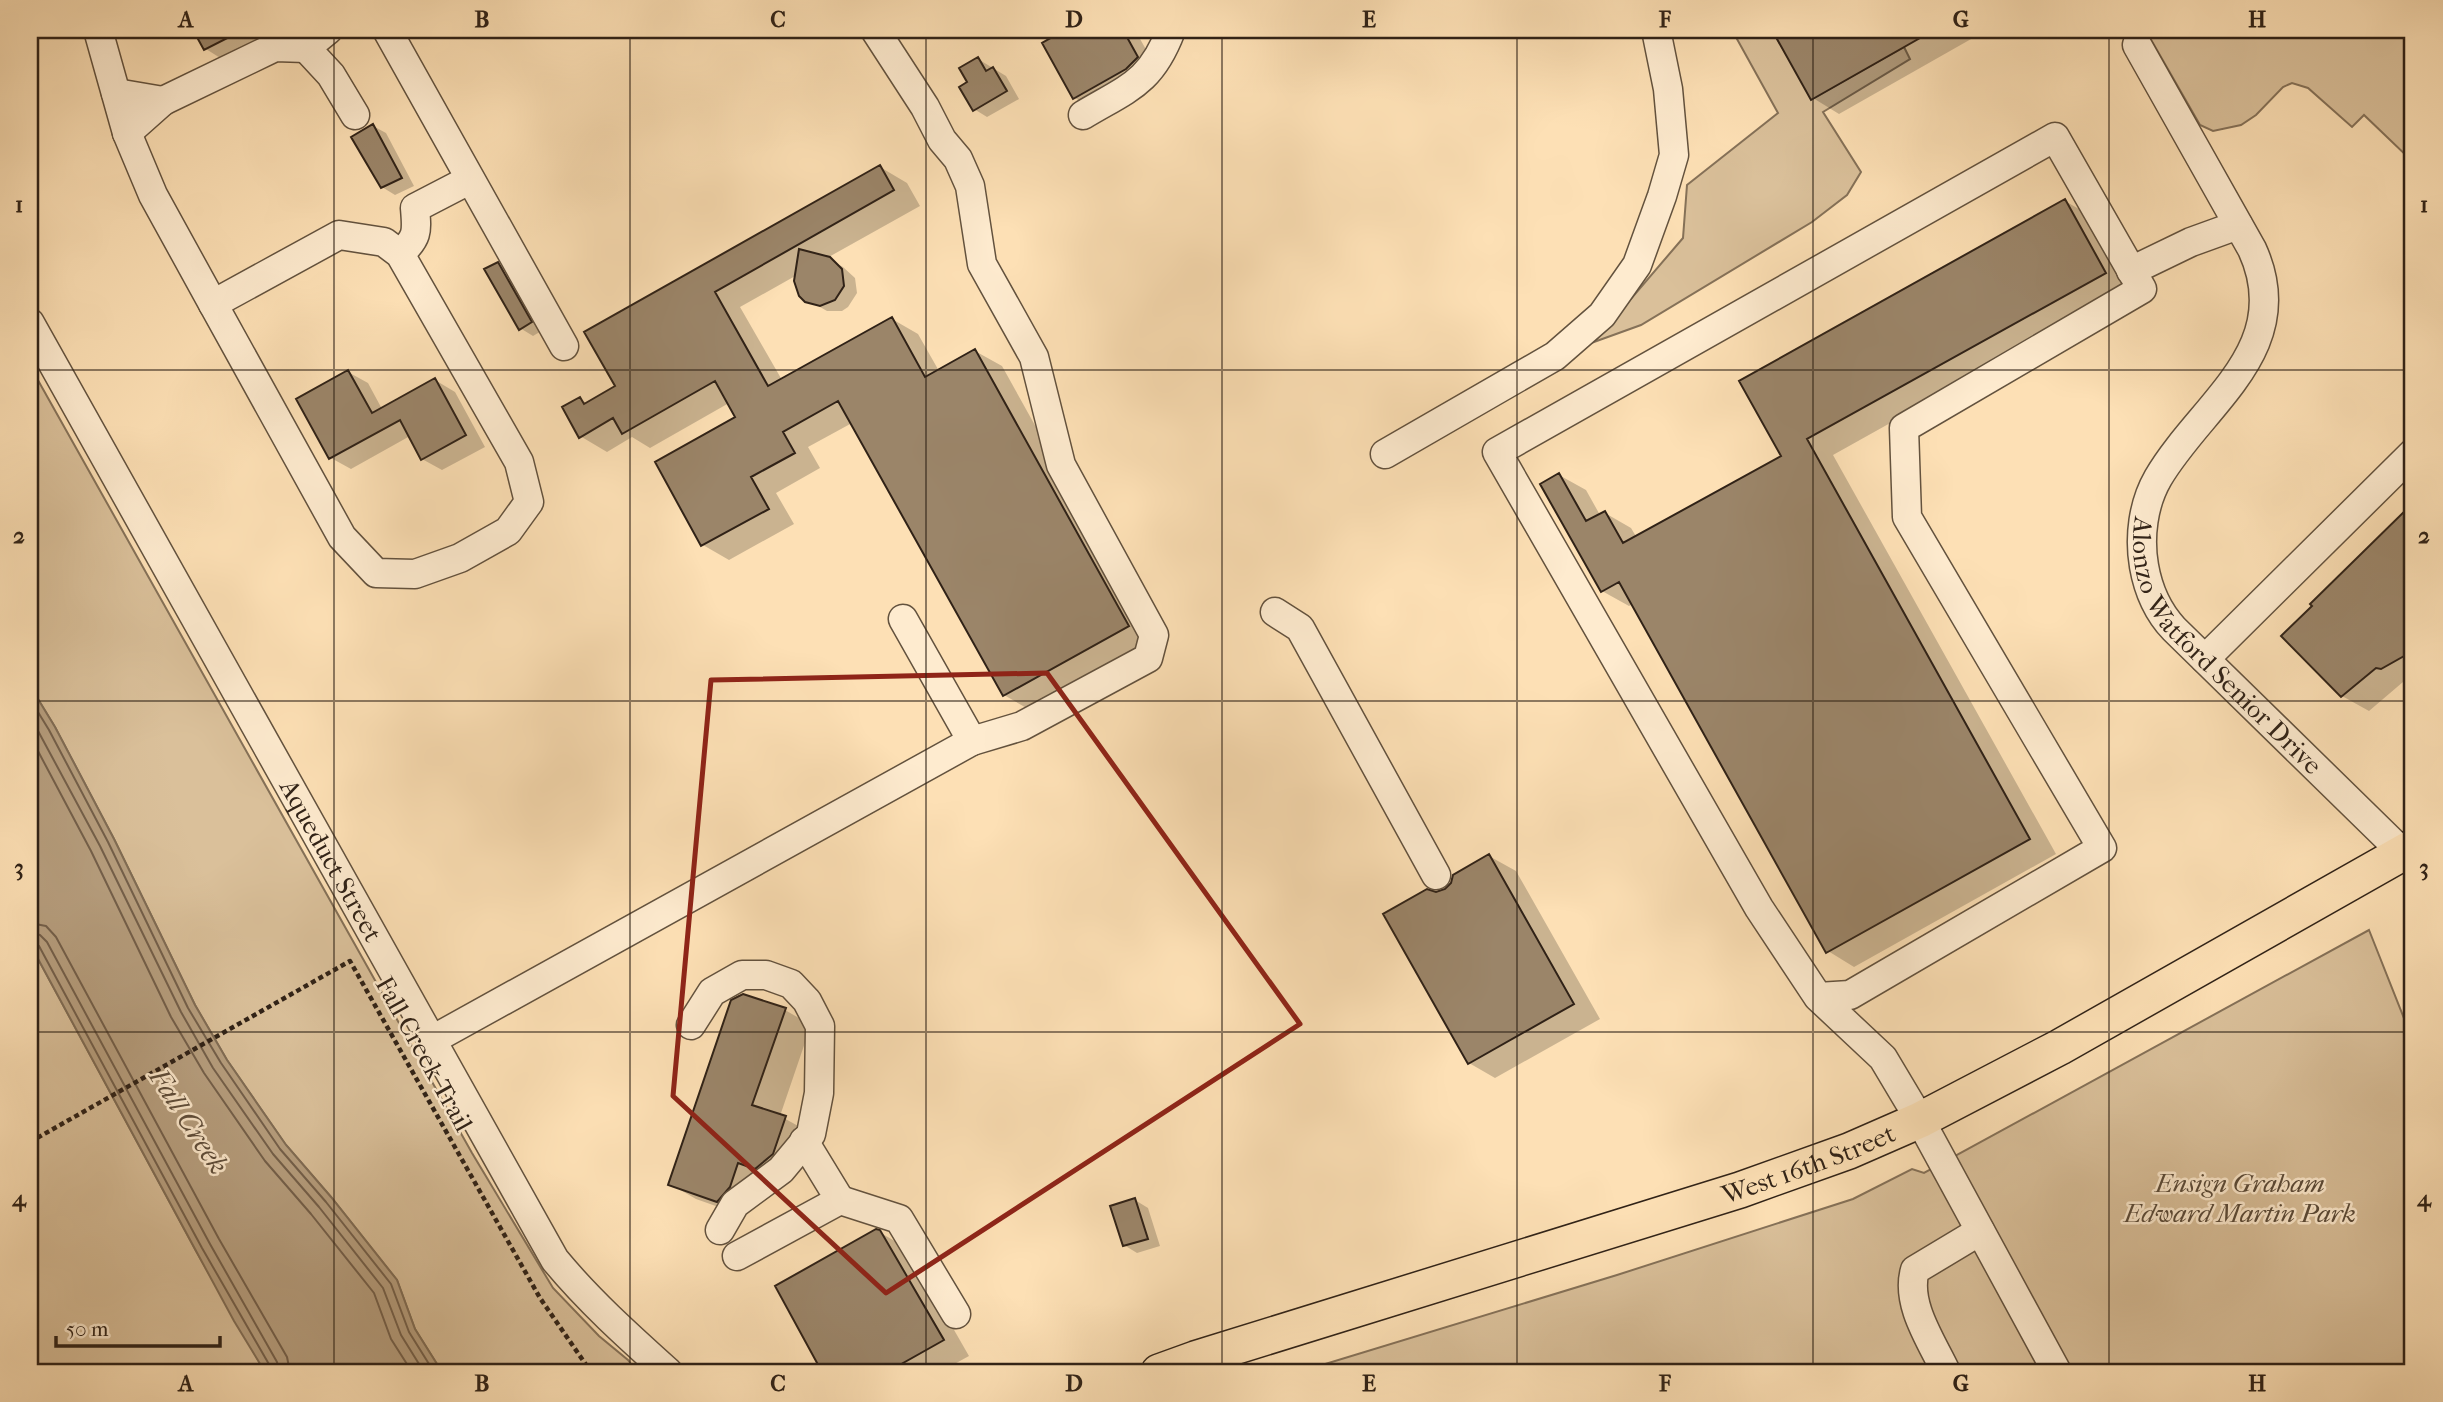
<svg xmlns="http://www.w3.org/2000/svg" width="2443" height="1402" font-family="'IM FELL French Canon',serif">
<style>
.green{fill:#dac09a;stroke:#857158;stroke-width:2}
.water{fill:#b79f7f;stroke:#816d55;stroke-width:2}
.shadow{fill:#0003}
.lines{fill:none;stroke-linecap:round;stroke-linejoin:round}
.shore{stroke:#74604b;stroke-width:2}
.building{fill:#9b8569;stroke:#302217;stroke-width:2}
.minor-casing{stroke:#63523e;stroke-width:31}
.major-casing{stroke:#302217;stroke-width:38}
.path{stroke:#302217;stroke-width:4.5;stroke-dasharray:5 3.5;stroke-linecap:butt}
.minor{stroke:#feebcf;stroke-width:28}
.major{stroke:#fde0b5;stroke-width:35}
.marked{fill:none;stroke:#8f2418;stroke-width:5;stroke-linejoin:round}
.grid{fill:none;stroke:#302217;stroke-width:2;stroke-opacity:0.55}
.labels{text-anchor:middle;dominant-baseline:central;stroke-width:5;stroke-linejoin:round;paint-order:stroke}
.street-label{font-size:26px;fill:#302217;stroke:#feebcf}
.park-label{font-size:26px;font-style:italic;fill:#5a4a38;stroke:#feebcf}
.water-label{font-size:28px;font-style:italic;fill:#5f4e3b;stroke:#feebcf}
.neatline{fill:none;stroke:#302217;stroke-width:2.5}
.grid-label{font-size:23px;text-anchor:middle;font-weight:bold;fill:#302217}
</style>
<rect width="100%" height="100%" fill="#fde0b5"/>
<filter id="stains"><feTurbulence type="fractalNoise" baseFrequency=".00286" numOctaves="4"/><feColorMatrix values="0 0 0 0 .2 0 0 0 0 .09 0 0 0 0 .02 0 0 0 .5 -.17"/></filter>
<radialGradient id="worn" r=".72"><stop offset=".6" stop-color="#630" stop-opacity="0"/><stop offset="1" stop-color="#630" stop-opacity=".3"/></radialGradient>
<!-- green -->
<path class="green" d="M 1732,30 L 1772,30 L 1812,99 L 1904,47 L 1910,59 L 1823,112 L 1861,172 L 1847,195 L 1812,222 L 1641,325 L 1594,342 L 1683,238 L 1687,185 L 1778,113 Z
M 2140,30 L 2413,30 L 2413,162 L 2364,115 L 2352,127 L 2308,88 L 2292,83 L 2283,87 L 2256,115 L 2241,125 L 2213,131 L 2200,125 L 2150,38 L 2146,39 Z
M 30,366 L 472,1153 L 553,1288 L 599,1336 L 628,1360 L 637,1372 L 442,1372 L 415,1329 L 397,1280 L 331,1197 L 286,1145 L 227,1060 L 195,1005 L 114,839 L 55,727 L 30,686 Z
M 2369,930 L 2413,1041 L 2413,1372 L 1299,1372 L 1617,1275 L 1853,1199 L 1912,1169 L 1924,1173 Z
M 30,944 L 196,1251 L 265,1372 L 30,1372 Z"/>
<!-- water -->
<path class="water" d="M 30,686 L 55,727 L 114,839 L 195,1005 L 227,1060 L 286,1145 L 331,1197 L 397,1280 L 415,1329 L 442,1372 L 265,1372 L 234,1321 L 30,944 Z"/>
<!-- shadow -->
<path class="shadow" d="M 195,30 L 279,30 L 280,32 L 225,61 L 206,49 Z
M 1068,30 L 1135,30 L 1157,69 L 1094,109 L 1075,98 L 1044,43 Z
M 1774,30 L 1987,30 L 1839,114 L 1813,98 Z
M 978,59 L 1006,76 L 1019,99 L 987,117 L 974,109 L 969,82 Z
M 373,126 L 386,133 L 414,186 L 395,195 L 382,187 Z
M 880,167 L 907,183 L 920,206 L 827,258 L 843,267 L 855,278 L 857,293 L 848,307 L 842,311 L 827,311 L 813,303 L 797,275 L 740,307 L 782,380 L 892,319 L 918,334 L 939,371 L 975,351 L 1002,366 L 1155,641 L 1030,710 L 1004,695 L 852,423 L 808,447 L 820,468 L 776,493 L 794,524 L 729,560 L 703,545 L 737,418 L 729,403 L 650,448 L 632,437 L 607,452 L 580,436 L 580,399 L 588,404 L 617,387 L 587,332 Z
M 2065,201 L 2091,216 L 2132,288 L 1833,455 L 2056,854 L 1854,967 L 1828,951 L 1633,604 L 1629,606 L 1602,591 L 1559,475 L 1586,490 L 1600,515 L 1605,513 L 1631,528 L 1637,538 L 1783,456 Z
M 498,264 L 511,271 L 543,330 L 533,336 L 520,328 Z
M 348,372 L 368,383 L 382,409 L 435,380 L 455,392 L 485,447 L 442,470 L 422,459 L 410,436 L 351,469 L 331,458 Z
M 2413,506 L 2413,680 L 2403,682 L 2369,711 L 2342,696 L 2313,604 Z
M 1489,856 L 1516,871 L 1600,1019 L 1495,1078 L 1469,1063 L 1436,893 L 1446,891 Z
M 785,1010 L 811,1025 L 780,1116 L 811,1133 L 744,1216 L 696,1199 L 670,1184 Z
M 1135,1200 L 1148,1208 L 1160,1246 L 1137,1253 L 1124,1245 Z
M 879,1232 L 907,1248 L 969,1356 L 940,1372 L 824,1372 L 777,1287 Z"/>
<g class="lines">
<!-- shore -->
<path class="shore" d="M 30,699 L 49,730 L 108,842 L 188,1008 L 221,1063 L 280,1149 L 326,1202 L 391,1284 L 409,1332 L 434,1372
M 30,716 L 100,846 L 181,1012 L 213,1068 L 273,1154 L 319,1207 L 383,1288 L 401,1335 L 424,1372
M 30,736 L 91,851 L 171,1017 L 204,1073 L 265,1161 L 311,1214 L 374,1293 L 391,1339 L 412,1372
M 30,923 L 46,926 L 56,937 L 219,1239 L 287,1357 L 290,1372
M 30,933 L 40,935 L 47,942 L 210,1244 L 277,1362 L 279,1372
M 30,942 L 39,946 L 202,1248 L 270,1366 L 271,1372"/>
</g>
<!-- building -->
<path class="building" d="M 193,30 L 243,30 L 204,50 Z
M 1065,30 L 1123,30 L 1138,57 L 1126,69 L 1073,99 L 1042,43 Z
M 1772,30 L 1934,30 L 1811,100 Z
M 978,57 L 986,71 L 993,67 L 1007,91 L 973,111 L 959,87 L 967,82 L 959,68 Z
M 373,124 L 402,178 L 381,188 L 351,137 Z
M 880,165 L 894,190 L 715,292 L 768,386 L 892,317 L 925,377 L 975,349 L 1129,626 L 1003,696 L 838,401 L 783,432 L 795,453 L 751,477 L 769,509 L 701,546 L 655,462 L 735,417 L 715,381 L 622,434 L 613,418 L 579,438 L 562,407 L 580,397 L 584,404 L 615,386 L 584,332 Z
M 2065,199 L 2106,273 L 1807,439 L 2030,839 L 1826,953 L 1619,582 L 1601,592 L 1540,484 L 1559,473 L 1586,521 L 1605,511 L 1623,543 L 1781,456 L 1739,381 Z
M 799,249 L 830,257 L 842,269 L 844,286 L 835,300 L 820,306 L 805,302 L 799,296 L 794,281 Z
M 498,262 L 532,322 L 519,330 L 484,269 Z
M 348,370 L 372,413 L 435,378 L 466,435 L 421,460 L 400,420 L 329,459 L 296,399 Z
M 2413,503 L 2413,651 L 2381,669 L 2376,668 L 2341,697 L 2281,636 L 2312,606 L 2310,604 Z
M 1489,854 L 1574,1004 L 1468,1064 L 1383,914 L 1427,889 L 1436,892 L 1445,889 L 1451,883 L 1453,875 Z
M 743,994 L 786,1008 L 752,1105 L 786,1116 L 773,1154 L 755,1169 L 738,1163 L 730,1187 L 717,1202 L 668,1185 L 731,1000 Z
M 1135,1198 L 1148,1239 L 1123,1246 L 1110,1206 Z
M 876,1229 L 880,1230 L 944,1340 L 887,1372 L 822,1372 L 775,1286 Z"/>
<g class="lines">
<!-- minor casing -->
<g class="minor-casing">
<g id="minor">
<path d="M 98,30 L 127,133 L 153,195 L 213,304"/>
<path d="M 387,30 L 564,346"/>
<path d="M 875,30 L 925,107 L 942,140 L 958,159 L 970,186 L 982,264 L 1034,357 L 1061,465 L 1154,635 L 1148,658 L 1022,726 L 972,741"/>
<path id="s1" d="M 2137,45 L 2252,249 C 2298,349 2201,404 2158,478 C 2143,504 2139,537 2144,566 C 2148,589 2158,612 2174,629 L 2403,853"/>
<path d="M 306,48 L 331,75 L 355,115"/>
<path d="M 116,93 L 163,101 L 127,133"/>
<path d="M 163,101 L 275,47 L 306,48 L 328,30"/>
<path d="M 1083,115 C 1128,88 1151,83 1171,30"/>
<path d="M 339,235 L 384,242 L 400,254 L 519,462 L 529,502 L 508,531 L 460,558 L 415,574 L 376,573 L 342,537 L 213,304 Z"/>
<path d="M 400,254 C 418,237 417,232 415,208 L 469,180"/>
<path d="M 2131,271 L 2191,242 L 2238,225"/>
<path id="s2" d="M 30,323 L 555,1260 C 589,1301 628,1336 668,1372"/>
<path d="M 1385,454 L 1555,356 L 1602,315 L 1637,265 L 1662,196 L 1674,155 L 1668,89 L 1656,30"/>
<path d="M 1275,612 L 1300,628 L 1436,875"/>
<path d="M 2205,659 L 2413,453"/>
<path d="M 1818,997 L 1850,995 L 2102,848 L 1907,517 L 1904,428 L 2142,289 L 2055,137 L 1497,452 L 1759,908 L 1818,997 L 1883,1058 L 1920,1120 L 2057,1372"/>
<path d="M 691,1025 L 712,992 L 742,975 L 766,975 L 791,984 L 807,1001 L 820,1026 L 819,1093 L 811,1134 L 781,1170 L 735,1204 L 720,1230"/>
<path d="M 432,1040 L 972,741 L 903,619"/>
<path d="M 840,1200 L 899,1219 L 956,1314"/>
<path d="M 737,1256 L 840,1200 L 804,1141"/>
<path d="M 1946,1372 C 1932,1342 1905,1304 1915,1270 L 1980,1231"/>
</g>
</g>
<!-- major casing -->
<g class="major-casing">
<g id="major">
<path id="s3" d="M 1159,1372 L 1195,1359 L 1740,1190 L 1849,1151 L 1920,1120 L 2060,1047 L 2413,847"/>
</g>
</g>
<!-- path -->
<path class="path" d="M 30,1142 L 350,961 L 540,1298 L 591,1372"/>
<!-- minor -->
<use href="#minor" class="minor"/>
<!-- major -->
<use href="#major" class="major"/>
</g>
<!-- marked area -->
<path class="marked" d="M 1047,673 L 1300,1024 L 886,1293 L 673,1096 L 711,680 Z"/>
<!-- grid -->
<path class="grid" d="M 334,30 L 334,1372M 630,30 L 630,1372M 926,30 L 926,1372M 1222,30 L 1222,1372M 1517,30 L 1517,1372M 1813,30 L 1813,1372M 2109,30 L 2109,1372M 30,370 L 2413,370M 30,701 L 2413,701M 30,1032 L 2413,1032"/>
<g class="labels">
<!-- street labels -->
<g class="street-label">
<text stroke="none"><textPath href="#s1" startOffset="700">Alonzo Watford Senior Drive</textPath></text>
<text stroke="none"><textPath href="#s2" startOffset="616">Aqueduct Street</textPath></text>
<text transform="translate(424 1054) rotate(61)">Fall Creek Trail</text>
<text stroke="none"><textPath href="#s3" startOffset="682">West 16th Street</textPath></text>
</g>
<!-- park labels -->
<g class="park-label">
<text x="2240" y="1183">Ensign Graham<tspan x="2240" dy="30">Edward Martin Park</tspan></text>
</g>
<!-- water labels -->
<g class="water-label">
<text transform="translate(189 1121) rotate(57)">Fall Creek</text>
</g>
</g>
<!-- margin -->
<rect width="2443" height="1402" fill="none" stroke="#fde0b5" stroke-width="77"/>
<!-- scale -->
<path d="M56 1336v10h164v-10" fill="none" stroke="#302217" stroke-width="3.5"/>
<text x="66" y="1336" font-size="21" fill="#302217" stroke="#feebcf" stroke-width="5" paint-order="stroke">50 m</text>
<rect x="38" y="38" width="2366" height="1326" class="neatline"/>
<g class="grid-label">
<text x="186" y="27">A</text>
<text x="482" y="27">B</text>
<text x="778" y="27">C</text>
<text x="1074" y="27">D</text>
<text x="1369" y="27">E</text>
<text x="1665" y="27">F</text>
<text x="1961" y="27">G</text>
<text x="2257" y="27">H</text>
<text x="19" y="212">1</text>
<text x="2424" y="212">1</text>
<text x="19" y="543">2</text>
<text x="2424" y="543">2</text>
<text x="19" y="875">3</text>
<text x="2424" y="875">3</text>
<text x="19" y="1206">4</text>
<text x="2424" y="1206">4</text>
<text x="186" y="1391">A</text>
<text x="482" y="1391">B</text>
<text x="778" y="1391">C</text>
<text x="1074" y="1391">D</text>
<text x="1369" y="1391">E</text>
<text x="1665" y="1391">F</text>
<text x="1961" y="1391">G</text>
<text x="2257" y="1391">H</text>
</g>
<rect width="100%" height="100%" filter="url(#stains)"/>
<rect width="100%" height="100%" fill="url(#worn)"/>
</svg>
